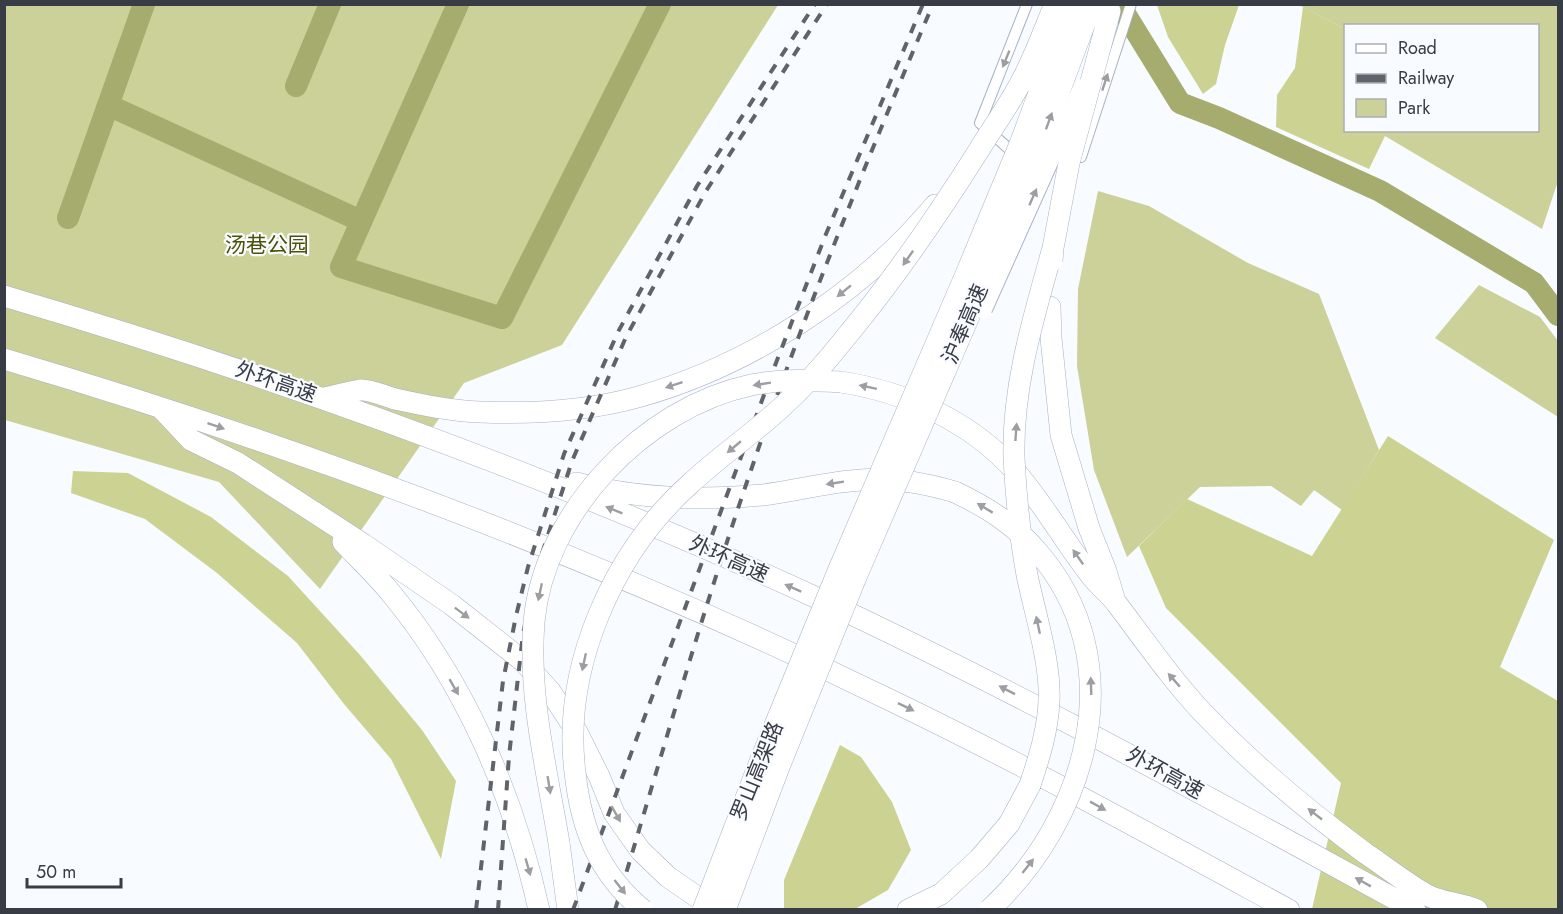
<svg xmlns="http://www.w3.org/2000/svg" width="1563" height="914" font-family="Jost,'Noto Sans SC',sans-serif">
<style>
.green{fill:#cbd199}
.forest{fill:#cbd292}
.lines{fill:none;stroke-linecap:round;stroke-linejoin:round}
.river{stroke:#a6ac6e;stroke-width:22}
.street-casing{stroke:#a7b2c5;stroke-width:12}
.highway-casing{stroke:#a7b2c5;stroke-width:22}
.street{stroke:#fff;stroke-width:10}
.highway{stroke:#fff;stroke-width:21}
.rail{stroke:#5f636a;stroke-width:4;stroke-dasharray:10 10;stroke-linecap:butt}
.primary-bridge-casing{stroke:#a7b2c5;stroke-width:20;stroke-linecap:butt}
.highway-bridge-casing{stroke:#a7b2c5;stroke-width:22;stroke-linecap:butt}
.primary-bridge{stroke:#fff;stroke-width:18}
.highway-bridge{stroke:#fff;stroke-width:21}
.oneway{fill:#9c9ea2}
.labels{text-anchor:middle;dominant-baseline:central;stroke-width:4.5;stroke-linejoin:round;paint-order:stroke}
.park-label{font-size:21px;fill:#4e5206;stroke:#f8fbff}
.street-label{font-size:21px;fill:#383c44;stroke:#f8fbff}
</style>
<rect width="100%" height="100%" fill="#f8fbff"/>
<!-- green -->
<path class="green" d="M 4,5 L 778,5 L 562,345 L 464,383 L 320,589 L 219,482 L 5,420 Z
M 1299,5 L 1558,5 L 1558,181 L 1542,229 L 1385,136 L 1385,130 L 1538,130 L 1538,26 L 1346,26 L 1345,29 Z
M 1098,191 L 1149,206 L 1248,263 L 1319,294 L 1379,450 L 1342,510 L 1314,490 L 1301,506 L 1271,486 L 1200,487 L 1127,557 L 1094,470 L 1077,366 L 1078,289 Z
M 1479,285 L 1540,317 L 1558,341 L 1558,417 L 1435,338 Z"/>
<!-- forest -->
<path class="forest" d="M 1157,5 L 1239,5 L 1225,45 L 1216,84 L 1203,94 L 1168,37 Z
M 1303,7 L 1345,29 L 1346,130 L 1385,131 L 1385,136 L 1369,169 L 1276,127 L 1277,95 L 1295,68 Z
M 1388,436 L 1554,540 L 1500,667 L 1558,701 L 1558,909 L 1312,909 L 1341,783 L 1166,608 L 1139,546 L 1187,499 L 1312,556 Z
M 73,471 L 128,473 L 211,517 L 288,576 L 360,655 L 422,730 L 456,781 L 441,859 L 391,759 L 344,704 L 297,643 L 217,573 L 145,519 L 71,493 Z
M 840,745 L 861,757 L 892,802 L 911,850 L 888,890 L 855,909 L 784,909 L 784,880 Z"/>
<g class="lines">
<!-- river -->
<path class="river" d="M 458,4 L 341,267 L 502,318 L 660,4
M 1119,4 L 1180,103 L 1219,118 L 1380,191 L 1534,283 L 1558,315
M 296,86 L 330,4
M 108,105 L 361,221
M 68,218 L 144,4"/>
<!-- street casing -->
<g class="street-casing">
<path id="street" d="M 1017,156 L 980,123 L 1027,4
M 1081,157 L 1131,4"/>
</g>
<!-- highway casing -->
<g class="highway-casing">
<path id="highway" d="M 4,296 C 282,378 554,477 817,598 C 1021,693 1217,802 1415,910
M 1050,307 L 1051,338 L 1061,435 L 1089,528 L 1106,571 L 1114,598
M 4,359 C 308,449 605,561 890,700 C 1025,765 1157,838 1289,910
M 841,382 C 906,392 970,421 1015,471 C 1044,504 1065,543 1092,577 C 1100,587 1110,594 1117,604 C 1145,641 1172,680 1204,714 C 1253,765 1308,811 1365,853 C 1386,867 1407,884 1429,896 C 1444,903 1462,903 1477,910
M 324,398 C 336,396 348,392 360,390 C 370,389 384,396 395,399 C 423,405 451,411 480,412 C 532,414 588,411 638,397 C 749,366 861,294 935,205
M 161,408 L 191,440 L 238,463 L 363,544 L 452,605 L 523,661 L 550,691 L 577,732 L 599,776 L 614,813 L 640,850 L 668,877 L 706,903 L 720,910
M 576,483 C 637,499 699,501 762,495 C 795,491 827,482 861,480 C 893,477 924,483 955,492
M 343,542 C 359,559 376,575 390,592 C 465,682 514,796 539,910
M 559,843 L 568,910
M 908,910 L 941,894 L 979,859 L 1009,824 L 1030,785"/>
</g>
<!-- street -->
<use href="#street" class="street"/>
<!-- highway -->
<use href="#highway" class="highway"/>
<!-- rail -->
<path class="rail" d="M 476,910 L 503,681 L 516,616 L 528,567 L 564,454 L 618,332 L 697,186 L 815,4
M 498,910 L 509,756 L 523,634 L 537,569 L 572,461 L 626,337 L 706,191 L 827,4
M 573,910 L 774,368 L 826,234 L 923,4
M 615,910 C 659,765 700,619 749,476 C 803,316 867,160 933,4"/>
<!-- primary-bridge casing -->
<g class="primary-bridge-casing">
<path id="primary-bridge" d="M 983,309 L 1082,88"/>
</g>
<!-- highway-bridge casing -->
<g class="highway-bridge-casing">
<path id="highway-bridge" d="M 1052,261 L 1053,248 L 1069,163 L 1110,11
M 955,492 C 986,507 1014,524 1036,550 C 1134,660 1088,819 989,910
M 1030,785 C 1039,758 1048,730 1049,701 C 1051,663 1035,614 1027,575 C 1020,537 1016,497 1014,458 C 1012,386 1034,316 1053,248
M 559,843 C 547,771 528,696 534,622 C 544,512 644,408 751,385 C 781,379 810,380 841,382
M 643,910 C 598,873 581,828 575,772 C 562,668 613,552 691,483 C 720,456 754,433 783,406 C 806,385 827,361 846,337 C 895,278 938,215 979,150 C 993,127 1010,104 1022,80 C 1035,56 1044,30 1055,4
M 703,910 L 761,759 L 839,569 L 966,274 L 1020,144 L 1072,4
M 725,910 L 779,767 L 856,577 L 983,284 L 1037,151 L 1092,4"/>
</g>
<!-- primary-bridge -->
<use href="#primary-bridge" class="primary-bridge"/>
<!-- highway-bridge -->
<use href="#highway-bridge" class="highway-bridge"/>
</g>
<!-- one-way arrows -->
<defs><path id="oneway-solid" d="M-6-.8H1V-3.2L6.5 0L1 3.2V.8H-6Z" transform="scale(1.5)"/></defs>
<g class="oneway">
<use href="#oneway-solid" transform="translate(1006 59) rotate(112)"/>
<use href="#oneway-solid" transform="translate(1105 82) rotate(-72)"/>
<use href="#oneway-solid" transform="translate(1049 121) rotate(-70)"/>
<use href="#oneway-solid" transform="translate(1033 197) rotate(-66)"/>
<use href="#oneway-solid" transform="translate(908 258) rotate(125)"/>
<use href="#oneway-solid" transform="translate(844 291) rotate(141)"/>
<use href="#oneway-solid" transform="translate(762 384) rotate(171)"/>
<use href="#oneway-solid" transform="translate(674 385) rotate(162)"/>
<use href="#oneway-solid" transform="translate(868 387) rotate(-168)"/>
<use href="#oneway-solid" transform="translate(216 426) rotate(19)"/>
<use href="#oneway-solid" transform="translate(1016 432) rotate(-86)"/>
<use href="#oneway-solid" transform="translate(734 447) rotate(140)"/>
<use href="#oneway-solid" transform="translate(835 483) rotate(171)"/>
<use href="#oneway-solid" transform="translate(985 508) rotate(-149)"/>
<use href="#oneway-solid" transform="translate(614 510) rotate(-158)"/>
<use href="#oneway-solid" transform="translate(1078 557) rotate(-125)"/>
<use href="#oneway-solid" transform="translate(793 588) rotate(-156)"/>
<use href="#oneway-solid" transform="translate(540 592) rotate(102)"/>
<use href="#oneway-solid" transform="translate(462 613) rotate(37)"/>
<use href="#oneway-solid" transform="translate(1038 625) rotate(-102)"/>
<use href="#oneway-solid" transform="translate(584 662) rotate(102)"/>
<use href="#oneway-solid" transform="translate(1174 680) rotate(-131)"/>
<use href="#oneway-solid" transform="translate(1091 686) rotate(-92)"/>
<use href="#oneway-solid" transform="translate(454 687) rotate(60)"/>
<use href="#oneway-solid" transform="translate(1007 690) rotate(-153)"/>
<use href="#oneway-solid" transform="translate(906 707) rotate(26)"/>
<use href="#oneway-solid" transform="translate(549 785) rotate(81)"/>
<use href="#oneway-solid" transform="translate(1098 806) rotate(29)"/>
<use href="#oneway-solid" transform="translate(616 814) rotate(60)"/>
<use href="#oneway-solid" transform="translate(1315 814) rotate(-142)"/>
<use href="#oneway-solid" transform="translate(1028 866) rotate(-52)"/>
<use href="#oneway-solid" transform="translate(528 867) rotate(74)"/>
<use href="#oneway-solid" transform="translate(1363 882) rotate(-151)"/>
<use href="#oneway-solid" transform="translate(620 887) rotate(52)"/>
</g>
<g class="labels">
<!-- park labels -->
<g class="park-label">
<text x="267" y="245">汤巷公园</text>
</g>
<!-- street labels -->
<g class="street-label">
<text transform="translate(965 324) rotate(-67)">沪奉高速</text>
<text transform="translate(276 382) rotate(19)">外环高速</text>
<text transform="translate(729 559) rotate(24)">外环高速</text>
<text transform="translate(757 771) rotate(-68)">罗山高架路</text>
<text transform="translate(1165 773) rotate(29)">外环高速</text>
</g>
</g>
<!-- border -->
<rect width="1563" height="914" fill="none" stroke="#383c44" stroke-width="12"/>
<!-- legend -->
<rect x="1344" y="24" width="195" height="108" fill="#f8fbff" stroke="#abafb4" stroke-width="1.5"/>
<rect x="1356" y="44" width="30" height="9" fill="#ffffff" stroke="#abafb4" stroke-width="1.5"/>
<text x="1398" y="54" font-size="18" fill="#383c44">Road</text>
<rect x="1356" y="74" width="30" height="9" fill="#5f636a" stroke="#abafb4" stroke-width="1.5"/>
<text x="1398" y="84" font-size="18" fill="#383c44">Railway</text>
<rect x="1356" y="99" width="30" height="18" fill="#cbd199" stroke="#abafb4" stroke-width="1.5"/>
<text x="1398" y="114" font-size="18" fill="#383c44">Park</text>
<!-- scale -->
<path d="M27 878v9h94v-9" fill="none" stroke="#383c44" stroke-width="3"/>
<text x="36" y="878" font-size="18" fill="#383c44" stroke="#f8fbff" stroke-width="4.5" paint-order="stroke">50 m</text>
</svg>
